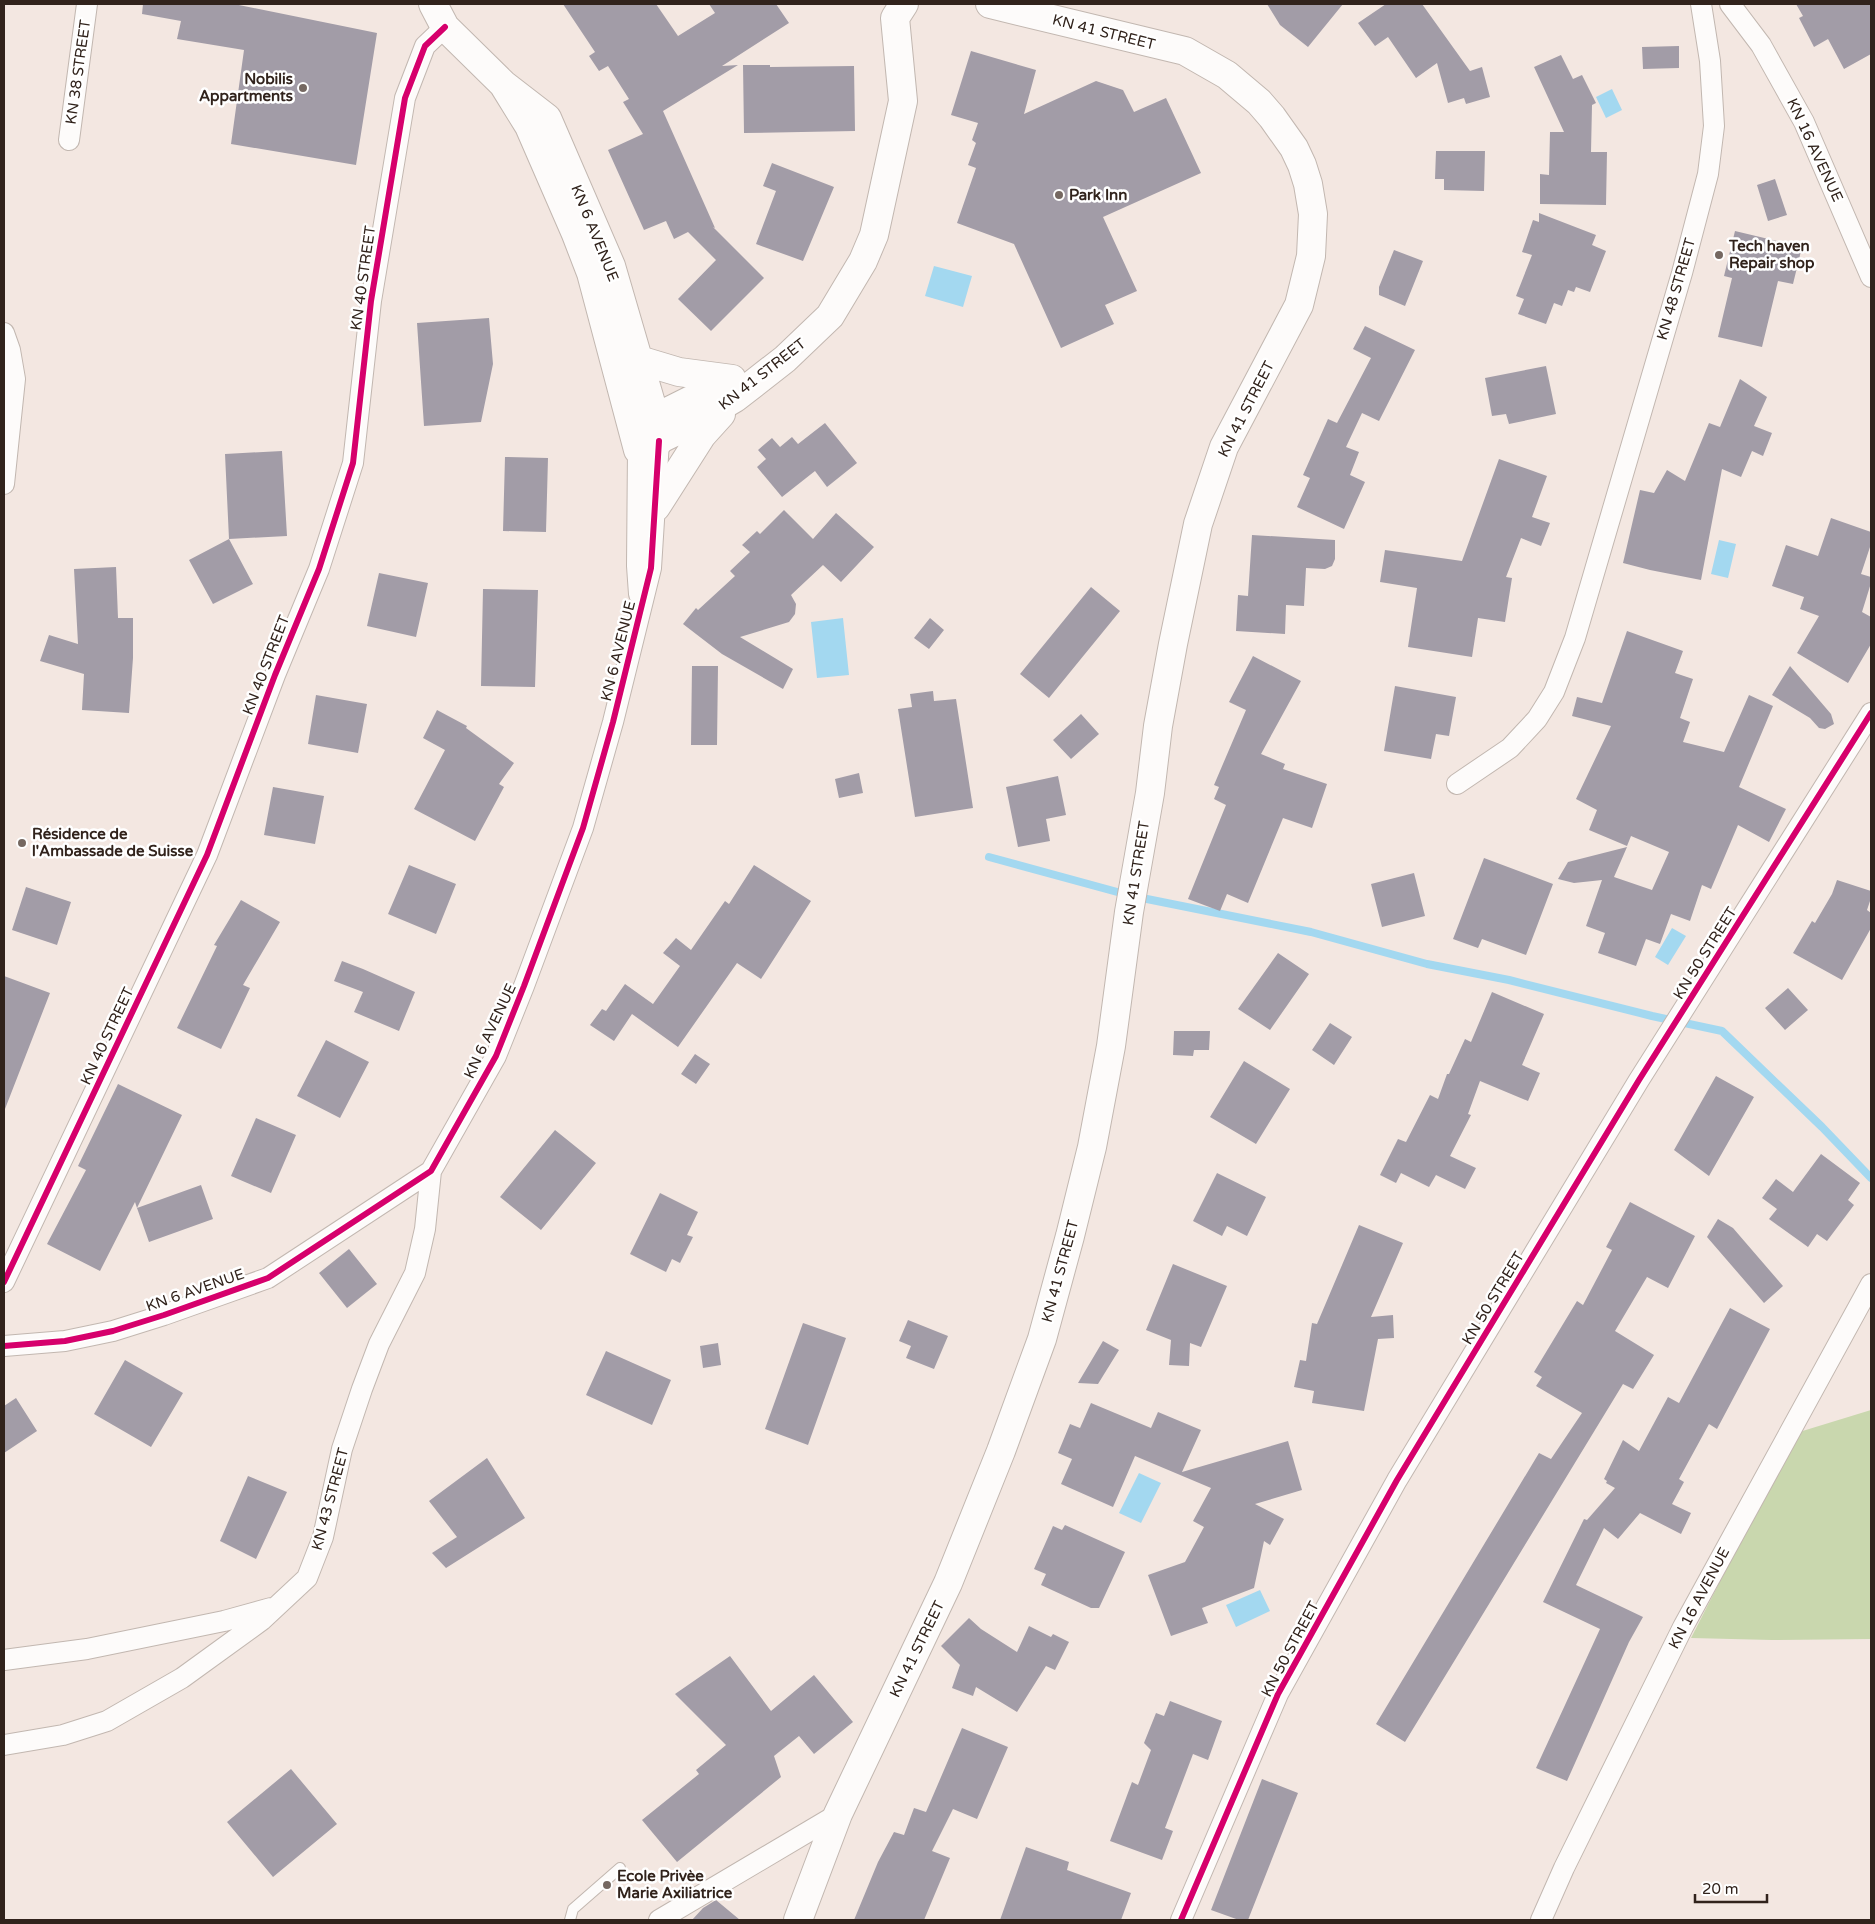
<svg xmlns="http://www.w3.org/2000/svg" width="1875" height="1924" font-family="'Varela Round',sans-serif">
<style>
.green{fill:#c9d7ae}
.water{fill:#a3d8f0}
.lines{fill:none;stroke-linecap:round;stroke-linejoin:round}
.stream{stroke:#a3d8f0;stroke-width:8}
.building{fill:#a29ca7}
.service-casing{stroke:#c2b7b0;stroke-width:12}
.minor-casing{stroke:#c2b7b0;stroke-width:22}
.secondary-casing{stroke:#c2b7b0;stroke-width:30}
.service{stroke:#fdfbfa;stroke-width:10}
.minor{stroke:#fdfbfa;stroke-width:20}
.secondary{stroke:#fdfbfa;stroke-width:28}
.cycleway-casing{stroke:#fff;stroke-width:9}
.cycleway{stroke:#d6006c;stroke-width:6}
.poi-dot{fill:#756861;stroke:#fff;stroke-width:2}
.labels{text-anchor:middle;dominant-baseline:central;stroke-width:5;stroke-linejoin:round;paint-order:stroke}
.street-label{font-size:15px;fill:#31231c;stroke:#fff}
.poi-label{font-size:15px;font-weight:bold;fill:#31231c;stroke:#fff;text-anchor:start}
</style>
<rect width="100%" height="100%" fill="#f3e7e1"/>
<!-- green -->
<path class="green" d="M 1871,1410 L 1871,1639 L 1772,1640 L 1691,1638 L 1796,1433 Z"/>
<!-- water -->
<path class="water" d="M 1612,89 L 1622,110 L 1606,118 L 1596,97 Z
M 934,266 L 972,276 L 963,307 L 925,296 Z
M 1719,540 L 1736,544 L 1728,578 L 1711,574 Z
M 843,618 L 849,675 L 817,678 L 811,622 Z
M 1672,928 L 1686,936 L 1668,965 L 1655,957 Z
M 1139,1473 L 1161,1483 L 1141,1523 L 1119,1513 Z
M 1260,1590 L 1270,1611 L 1236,1627 L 1226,1605 Z"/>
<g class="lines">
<!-- stream -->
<path class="stream" d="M 989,857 L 1132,896 L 1311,932 L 1427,964 L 1509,980 L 1652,1016 L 1722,1031 L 1822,1127 L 1871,1178"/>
</g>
<!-- building -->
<path class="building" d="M 143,4 L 234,4 L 377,33 L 356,165 L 231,144 L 244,50 L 177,39 L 181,21 L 142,14 Z
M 563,4 L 656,4 L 678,36 L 715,13 L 709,4 L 776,4 L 789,23 L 722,66 L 738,65 L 663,111 L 715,228 L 713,227 L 764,278 L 711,331 L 678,299 L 716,260 L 688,232 L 674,239 L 666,221 L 644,230 L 608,150 L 643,134 L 623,102 L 629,99 L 608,66 L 599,71 L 589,56 L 595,52 Z
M 1267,4 L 1343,4 L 1308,47 L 1280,25 Z
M 1386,4 L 1422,4 L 1470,71 L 1482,67 L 1490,97 L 1466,104 L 1464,98 L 1448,103 L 1437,63 L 1416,78 L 1388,37 L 1375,46 L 1358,23 Z
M 1796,4 L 1871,4 L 1871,54 L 1844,69 L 1828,39 L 1814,47 L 1799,18 L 1803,16 Z
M 1679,46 L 1679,68 L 1643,69 L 1642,47 Z
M 971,51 L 1036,70 L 1024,114 L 1096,81 L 1123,90 L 1134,112 L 1166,98 L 1201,173 L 1103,217 L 1137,291 L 1105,305 L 1114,324 L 1061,348 L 1014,244 L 957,223 L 976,168 L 968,165 L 976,143 L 972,140 L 978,123 L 951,115 Z
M 1561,55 L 1573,79 L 1582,75 L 1596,103 L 1592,105 L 1591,152 L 1607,152 L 1606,205 L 1540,204 L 1540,174 L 1549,175 L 1550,132 L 1564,132 L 1534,67 Z
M 743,65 L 770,65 L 770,67 L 854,66 L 855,131 L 744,133 Z
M 1436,151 L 1485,151 L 1484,191 L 1444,190 L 1444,179 L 1435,179 Z
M 772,163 L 834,187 L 803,261 L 756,244 L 776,191 L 763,186 Z
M 1775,179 L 1787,215 L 1768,221 L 1757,185 Z
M 1539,213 L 1596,235 L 1592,245 L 1606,251 L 1590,292 L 1576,287 L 1574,292 L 1568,290 L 1562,306 L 1554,303 L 1546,324 L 1518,314 L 1524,299 L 1516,296 L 1532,255 L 1522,252 L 1533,220 L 1539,222 Z
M 1735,231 L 1802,247 L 1793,284 L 1778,281 L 1762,347 L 1718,337 L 1732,278 L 1724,276 Z
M 1394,250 L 1423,261 L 1405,306 L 1379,295 L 1379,287 Z
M 489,318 L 493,364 L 481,422 L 424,426 L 417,323 Z
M 1365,326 L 1415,350 L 1379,421 L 1362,413 L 1346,447 L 1359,452 L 1350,475 L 1365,482 L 1344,529 L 1297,507 L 1310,478 L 1303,475 L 1328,419 L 1337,423 L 1371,358 L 1353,349 Z
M 1546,366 L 1556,414 L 1509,424 L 1506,414 L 1492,416 L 1485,378 Z
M 1740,379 L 1767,397 L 1754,426 L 1772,433 L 1763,456 L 1752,451 L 1741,477 L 1722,469 L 1701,580 L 1650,570 L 1623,563 L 1640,490 L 1654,493 L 1667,470 L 1685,481 L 1709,423 L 1720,427 Z
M 825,423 L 857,463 L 827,487 L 815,471 L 782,497 L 757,467 L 766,459 L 758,450 L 772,438 L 780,447 L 792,437 L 798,444 Z
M 282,451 L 287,536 L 229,539 L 225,454 Z
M 505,457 L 548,458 L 546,532 L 503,531 Z
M 1499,459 L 1547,476 L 1532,517 L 1550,523 L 1541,546 L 1521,538 L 1506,577 L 1512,578 L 1505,622 L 1478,618 L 1472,657 L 1408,647 L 1417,588 L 1380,582 L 1385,550 L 1462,561 Z
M 784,510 L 813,539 L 836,513 L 874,547 L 841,582 L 823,565 L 791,595 L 796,604 L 795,614 L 789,622 L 740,637 L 793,669 L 783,689 L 722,654 L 683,624 L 696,608 L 698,610 L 735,576 L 730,571 L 750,552 L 742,545 L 757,531 L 760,534 Z
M 1831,518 L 1871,532 L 1871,544 L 1861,574 L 1871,577 L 1871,583 L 1862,612 L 1871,617 L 1871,644 L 1848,683 L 1797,653 L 1819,616 L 1800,609 L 1804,597 L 1772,586 L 1786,545 L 1818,556 Z
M 1252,535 L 1335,540 L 1335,559 L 1332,566 L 1325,569 L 1306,568 L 1304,606 L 1286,605 L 1285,634 L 1236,631 L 1238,595 L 1248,596 Z
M 229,539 L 253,584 L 213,604 L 189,560 Z
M 116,567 L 118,618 L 133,618 L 133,658 L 129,713 L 82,710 L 84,674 L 40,661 L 49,635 L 78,644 L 74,569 Z
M 379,573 L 428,583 L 416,637 L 367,626 Z
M 1091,587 L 1120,611 L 1049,698 L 1020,674 Z
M 483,589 L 538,590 L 535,687 L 481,686 Z
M 930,618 L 944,630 L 929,649 L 914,638 Z
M 1627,631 L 1683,651 L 1675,673 L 1693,679 L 1680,718 L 1690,722 L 1683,742 L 1724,752 L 1749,695 L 1773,706 L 1739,787 L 1786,809 L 1769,842 L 1738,825 L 1711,889 L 1702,885 L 1690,921 L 1671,914 L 1660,944 L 1646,939 L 1636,966 L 1598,953 L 1605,933 L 1586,926 L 1602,880 L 1574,883 L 1558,879 L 1568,862 L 1627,847 L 1614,877 L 1652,890 L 1669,852 L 1631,836 L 1627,846 L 1589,830 L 1597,810 L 1576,799 L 1611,726 L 1572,716 L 1577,697 L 1602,703 Z
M 1253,656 L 1301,681 L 1261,754 L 1285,764 L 1283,769 L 1327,784 L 1312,828 L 1283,818 L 1248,903 L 1227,894 L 1220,911 L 1188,899 L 1226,805 L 1214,799 L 1219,787 L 1214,785 L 1246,710 L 1229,702 Z
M 692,666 L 718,666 L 717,745 L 691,745 Z
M 1790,666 L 1831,714 L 1834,724 L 1825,729 L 1819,728 L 1810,718 L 1772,695 Z
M 1395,686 L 1456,697 L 1449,736 L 1436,734 L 1431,759 L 1384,751 Z
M 933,691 L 934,701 L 956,699 L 973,808 L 915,817 L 898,709 L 912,707 L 910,694 Z
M 316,695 L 367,704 L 358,753 L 308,744 Z
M 437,710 L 467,726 L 466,728 L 514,763 L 499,784 L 504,787 L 475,841 L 414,809 L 445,750 L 423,738 Z
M 1081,714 L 1099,734 L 1071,759 L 1053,740 Z
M 859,773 L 863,793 L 839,798 L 835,779 Z
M 1058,776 L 1066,815 L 1046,819 L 1050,841 L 1018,847 L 1006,787 Z
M 273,787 L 324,796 L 315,844 L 264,835 Z
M 1484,858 L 1553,884 L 1526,955 L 1482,939 L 1478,948 L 1453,939 Z
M 409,865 L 456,884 L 436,934 L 388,914 Z
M 754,865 L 811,901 L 761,979 L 737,963 L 678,1047 L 632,1014 L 614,1041 L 590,1025 L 602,1009 L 606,1011 L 625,984 L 653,1004 L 680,966 L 663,953 L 676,938 L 691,950 L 725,901 L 729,904 Z
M 1414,873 L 1425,916 L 1382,927 L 1371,884 Z
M 1837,880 L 1871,891 L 1871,898 L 1867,910 L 1871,913 L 1871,928 L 1842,980 L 1793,953 L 1812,921 L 1815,923 L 1832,894 Z
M 26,887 L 71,902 L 57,945 L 12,930 Z
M 241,900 L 280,922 L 243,985 L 250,988 L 221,1049 L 177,1028 L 217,946 L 214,945 Z
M 1278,953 L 1309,974 L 1270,1030 L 1238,1009 Z
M 342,961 L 363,969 L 415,992 L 399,1031 L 354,1012 L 363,992 L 334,981 Z
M 4,976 L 50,993 L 5,1109 L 4,1108 Z
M 1788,988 L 1808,1010 L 1785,1030 L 1765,1008 Z
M 1492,992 L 1544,1014 L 1522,1065 L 1540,1073 L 1528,1101 L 1480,1081 L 1468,1114 L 1471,1115 L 1450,1156 L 1476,1168 L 1465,1189 L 1436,1175 L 1429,1187 L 1401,1173 L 1396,1183 L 1380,1175 L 1398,1139 L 1406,1142 L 1430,1095 L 1438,1099 L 1447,1074 L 1449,1074 L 1465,1039 L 1471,1042 Z
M 1330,1023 L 1352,1037 L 1334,1065 L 1312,1050 Z
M 1174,1031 L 1210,1031 L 1209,1050 L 1194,1050 L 1193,1056 L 1173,1055 Z
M 326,1040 L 369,1062 L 340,1118 L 297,1096 Z
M 695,1054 L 710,1064 L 696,1084 L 681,1074 Z
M 1244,1061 L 1290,1089 L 1256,1144 L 1210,1117 Z
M 1716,1076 L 1754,1097 L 1709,1176 L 1674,1150 Z
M 118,1084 L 182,1115 L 137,1208 L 135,1202 L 100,1271 L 47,1244 L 86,1170 L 78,1166 Z
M 256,1118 L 296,1135 L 271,1193 L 231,1176 Z
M 555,1130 L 596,1163 L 541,1230 L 500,1197 Z
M 1821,1154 L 1860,1183 L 1848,1200 L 1854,1205 L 1827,1241 L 1817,1234 L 1808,1247 L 1769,1219 L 1777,1209 L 1762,1198 L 1776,1179 L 1793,1192 Z
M 1217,1173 L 1266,1197 L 1247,1236 L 1227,1226 L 1222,1236 L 1193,1221 Z
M 201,1185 L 213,1219 L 149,1242 L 137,1208 Z
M 660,1193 L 698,1212 L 687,1235 L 693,1237 L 680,1263 L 672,1259 L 666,1272 L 630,1254 Z
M 1630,1202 L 1695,1236 L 1668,1288 L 1647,1277 L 1615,1331 L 1654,1355 L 1633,1389 L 1623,1384 L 1405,1742 L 1376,1724 L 1539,1453 L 1551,1459 L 1582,1413 L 1536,1386 L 1542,1377 L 1534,1372 L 1577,1301 L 1583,1305 L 1612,1250 L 1606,1247 Z
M 1718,1219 L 1733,1228 L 1783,1286 L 1764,1303 L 1707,1237 Z
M 1359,1225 L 1403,1243 L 1371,1317 L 1393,1315 L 1394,1338 L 1378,1339 L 1364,1411 L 1312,1403 L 1314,1391 L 1294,1387 L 1300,1360 L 1306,1361 L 1312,1323 L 1317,1324 Z
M 349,1249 L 377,1284 L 347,1308 L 319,1273 Z
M 1173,1264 L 1227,1286 L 1201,1347 L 1190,1343 L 1189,1366 L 1169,1365 L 1171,1340 L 1146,1330 Z
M 1730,1308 L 1770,1329 L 1717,1429 L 1709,1424 L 1679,1479 L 1684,1482 L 1672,1504 L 1691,1513 L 1681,1534 L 1640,1513 L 1618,1539 L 1604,1528 L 1576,1585 L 1643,1617 L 1629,1642 L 1567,1781 L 1536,1768 L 1600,1629 L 1543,1602 L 1584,1519 L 1587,1520 L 1615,1488 L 1606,1483 L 1607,1481 L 1604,1479 L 1623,1440 L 1639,1451 L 1668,1397 L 1679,1403 Z
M 908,1320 L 948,1336 L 934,1369 L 906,1358 L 911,1346 L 899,1341 Z
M 803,1323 L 846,1338 L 808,1445 L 765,1429 Z
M 1103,1341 L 1119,1350 L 1098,1384 L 1078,1383 Z
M 718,1343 L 721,1365 L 703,1368 L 700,1346 Z
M 606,1351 L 671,1380 L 652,1425 L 586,1395 Z
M 125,1360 L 183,1393 L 151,1447 L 94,1414 Z
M 16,1398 L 37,1431 L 4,1453 L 4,1406 Z
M 1091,1403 L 1151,1428 L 1158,1412 L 1201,1430 L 1182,1472 L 1288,1441 L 1302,1490 L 1255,1504 L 1284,1519 L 1270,1545 L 1264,1541 L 1254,1588 L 1202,1608 L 1208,1623 L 1171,1636 L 1148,1575 L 1185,1562 L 1204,1527 L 1193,1521 L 1211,1488 L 1135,1456 L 1113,1507 L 1061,1484 L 1072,1459 L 1058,1453 L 1070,1424 L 1080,1428 Z
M 487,1458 L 525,1518 L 446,1568 L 432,1553 L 457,1537 L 429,1501 Z
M 248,1476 L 287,1492 L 256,1559 L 220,1541 Z
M 1065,1525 L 1125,1552 L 1099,1608 L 1091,1608 L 1041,1585 L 1046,1574 L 1034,1569 L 1053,1526 L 1062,1530 Z
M 969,1618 L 981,1629 L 1017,1652 L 1029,1626 L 1051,1637 L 1053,1634 L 1069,1642 L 1055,1670 L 1046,1666 L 1017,1712 L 976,1687 L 973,1696 L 952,1688 L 960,1665 L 941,1646 Z
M 730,1656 L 771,1711 L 814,1675 L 853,1722 L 814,1754 L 799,1736 L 774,1756 L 781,1777 L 677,1862 L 642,1820 L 699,1774 L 696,1770 L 726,1745 L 675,1694 Z
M 1170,1701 L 1222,1721 L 1208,1760 L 1193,1754 L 1165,1828 L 1173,1831 L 1162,1860 L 1110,1841 L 1132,1782 L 1138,1785 L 1151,1750 L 1144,1743 L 1156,1713 L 1164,1716 Z
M 962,1728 L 1008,1747 L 977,1819 L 953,1809 L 932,1851 L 950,1858 L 924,1920 L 854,1920 L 878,1862 L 894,1832 L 904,1835 L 914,1808 L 926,1812 Z
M 291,1769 L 337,1824 L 273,1877 L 227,1822 Z
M 1262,1779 L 1298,1793 L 1248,1920 L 1239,1920 L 1211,1910 Z
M 1026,1847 L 1069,1862 L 1067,1870 L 1131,1893 L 1121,1920 L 1000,1920 Z
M 716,1900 L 740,1920 L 692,1920 L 703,1908 Z"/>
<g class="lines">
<!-- service casing -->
<g class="service-casing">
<path id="service" d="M 570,1920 L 573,1909 L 620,1868"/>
</g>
<!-- minor casing -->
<g class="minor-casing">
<path id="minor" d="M 1730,4 L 1761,45 L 1804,122 L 1871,277
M 69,140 L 87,4
M 4,333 L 10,350 L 15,379 L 4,484
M 638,450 L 637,566 L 639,594
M 1457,784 L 1510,748 L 1537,719 L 1554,692 L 1575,638 L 1682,273 L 1708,174 L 1714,126 L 1710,61 L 1701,4
M 4,1282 L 207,855 L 275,675 L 319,569 L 353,463 L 371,301 L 405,98 L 425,46 L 445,27
M 4,1346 L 65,1341 L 113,1331 L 164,1315 L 268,1278 L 431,1171 L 496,1056 L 524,986 L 583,828 L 613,722 L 651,568 L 659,441
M 4,1660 L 87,1649 L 224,1621 L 271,1608
M 4,1745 L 63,1735 L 107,1721 L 182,1678 L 262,1620 L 307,1578 L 323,1537 L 342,1449 L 362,1389 L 379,1344 L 415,1273 L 425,1229 L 431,1171
M 659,1920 L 838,1814
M 1181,1920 L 1278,1694 L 1397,1480 L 1639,1080 L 1871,713
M 1541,1920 L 1564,1868 L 1683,1627 L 1871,1284"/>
</g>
<!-- secondary casing -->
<g class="secondary-casing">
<path id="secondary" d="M 433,4 L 445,27 L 503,84 L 547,118 L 611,266 L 655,417 L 659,441
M 503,84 L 529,126 L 576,234 L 591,273 L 638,450 L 689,425 L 735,398 L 785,359 L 830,316 L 863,261 L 874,235 L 903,101 L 895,18 L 904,4
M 639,360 L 679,372 L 732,379
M 639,426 L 725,383
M 656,507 L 702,435 L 721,414
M 798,1920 L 838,1814 L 948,1583 L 1001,1451 L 1042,1339 L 1070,1236 L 1092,1147 L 1111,1046 L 1129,912 L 1150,793 L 1158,726 L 1173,644 L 1198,524 L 1224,447 L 1299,305 L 1311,256 L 1313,214 L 1308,184 L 1302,165 L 1294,148 L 1272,117 L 1259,102 L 1227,75 L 1185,51 L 990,4"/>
</g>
<!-- service -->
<use href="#service" class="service"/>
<!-- minor -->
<use href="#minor" class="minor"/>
<!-- secondary -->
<use href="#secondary" class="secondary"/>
<!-- cycleway casing -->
<g class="cycleway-casing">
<path id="cycleway" d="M 4,1282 L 207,855 L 275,675 L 319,569 L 353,463 L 371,301 L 405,98 L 425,46 L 445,27
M 4,1346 L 65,1341 L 113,1331 L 164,1315 L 268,1278 L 431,1171 L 496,1056 L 524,986 L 583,828 L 613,722 L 651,568 L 659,441
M 1181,1920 L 1278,1694 L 1397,1480 L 1639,1080 L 1871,713"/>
</g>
<!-- cycleway -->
<use href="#cycleway" class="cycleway"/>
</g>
<!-- markers -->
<g class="poi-dot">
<circle cx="303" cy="88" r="5"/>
<circle cx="1059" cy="195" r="5"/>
<circle cx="1719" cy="255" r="5"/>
<circle cx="22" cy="843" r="5"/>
<circle cx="607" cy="1885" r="5"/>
</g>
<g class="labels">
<!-- street labels -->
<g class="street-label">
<text transform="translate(1104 32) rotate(14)">KN 41 STREET</text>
<text transform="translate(78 72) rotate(-82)">KN 38 STREET</text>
<text transform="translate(1815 150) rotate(65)">KN 16 AVENUE</text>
<text transform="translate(595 233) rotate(68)">KN 6 AVENUE</text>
<text transform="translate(363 278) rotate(-82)">KN 40 STREET</text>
<text transform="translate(1676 289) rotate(-74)">KN 48 STREET</text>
<text transform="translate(762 374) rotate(-38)">KN 41 STREET</text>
<text transform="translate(1246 409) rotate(-63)">KN 41 STREET</text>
<text transform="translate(618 651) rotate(-76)">KN 6 AVENUE</text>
<text transform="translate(266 665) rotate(-69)">KN 40 STREET</text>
<text transform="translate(1136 873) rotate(-81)">KN 41 STREET</text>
<text transform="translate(1705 953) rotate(-58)">KN 50 STREET</text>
<text transform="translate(490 1031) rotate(-65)">KN 6 AVENUE</text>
<text transform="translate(107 1036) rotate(-65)">KN 40 STREET</text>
<text transform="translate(1060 1271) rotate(-75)">KN 41 STREET</text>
<text transform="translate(195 1290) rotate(-19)">KN 6 AVENUE</text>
<text transform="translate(1493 1298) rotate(-59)">KN 50 STREET</text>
<text transform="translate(330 1499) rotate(-75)">KN 43 STREET</text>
<text transform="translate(1699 1598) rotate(-62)">KN 16 AVENUE</text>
<text transform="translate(917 1649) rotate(-64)">KN 41 STREET</text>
<text transform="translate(1290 1649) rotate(-62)">KN 50 STREET</text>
</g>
<!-- poi labels -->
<g class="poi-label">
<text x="293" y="79" text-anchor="end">Nobilis<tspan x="293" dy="17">Appartments</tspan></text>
<text x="1069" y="195">Park Inn</text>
<text x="1729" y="246">Tech haven<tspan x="1729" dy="17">Repair shop</tspan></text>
<text x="32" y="834">Résidence de<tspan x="32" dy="17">l'Ambassade de Suisse</tspan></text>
<text x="617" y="1876">Ecole Privèe<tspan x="617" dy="17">Marie Axiliatrice</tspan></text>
</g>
</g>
<!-- border -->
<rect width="1875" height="1924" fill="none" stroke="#31231c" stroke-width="10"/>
<!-- scale -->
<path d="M1695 1894v8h72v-8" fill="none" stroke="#31231c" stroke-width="2.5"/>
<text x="1702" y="1894" font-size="15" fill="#31231c" stroke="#ffffff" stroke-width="4" paint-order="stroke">20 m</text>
</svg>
